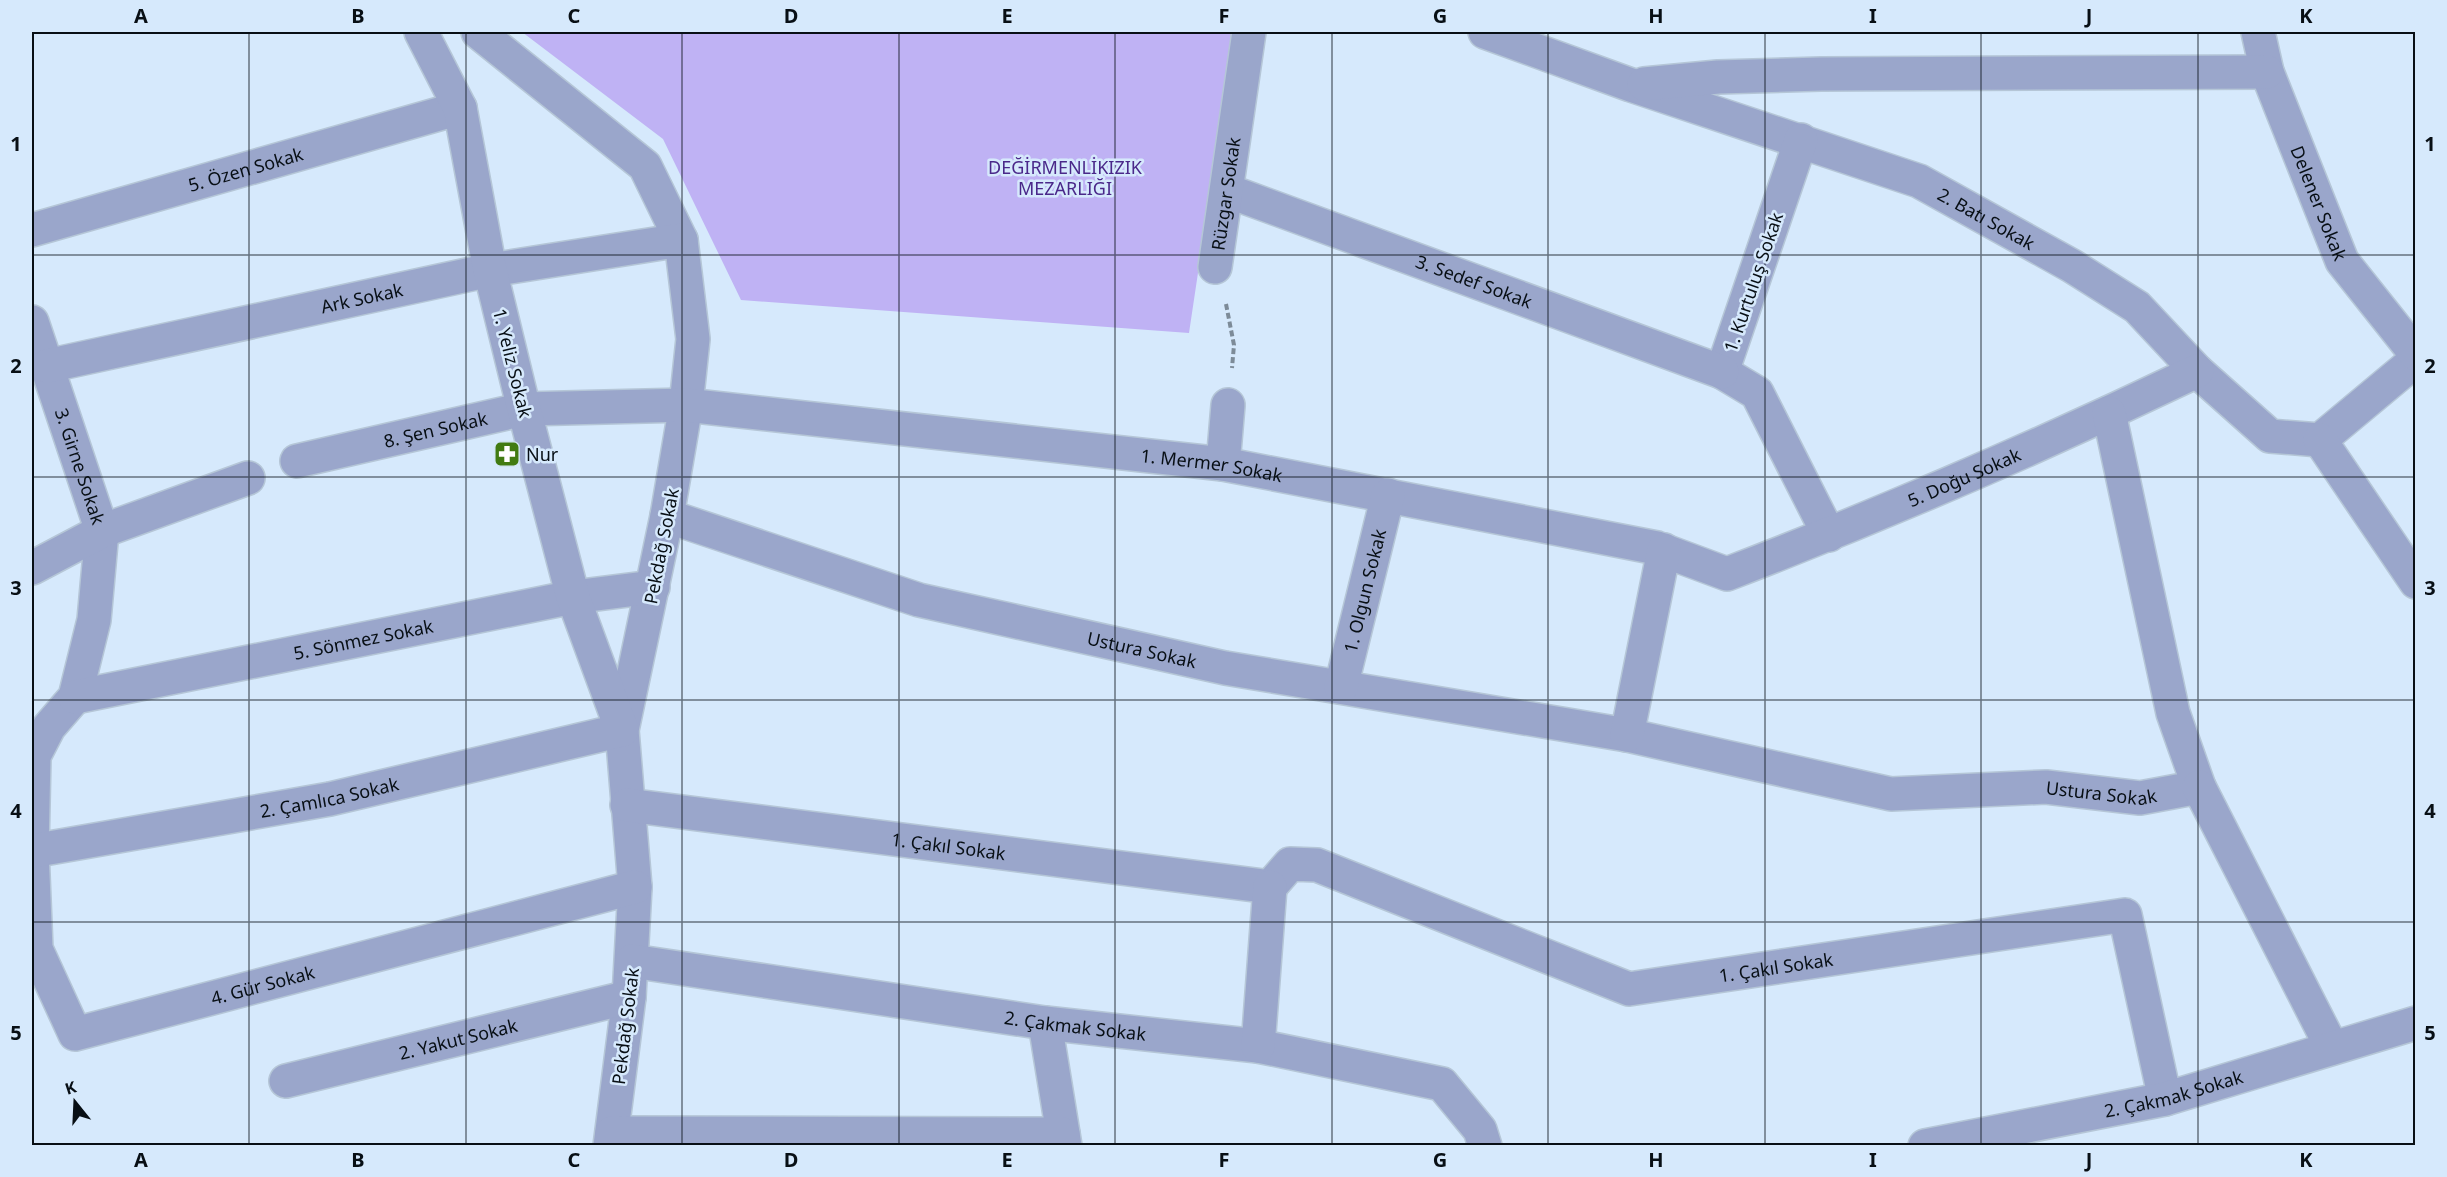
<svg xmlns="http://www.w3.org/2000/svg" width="2447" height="1177" font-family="'Noto Sans',sans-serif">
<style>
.green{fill:#bfb2f4}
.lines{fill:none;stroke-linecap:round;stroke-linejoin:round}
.minor-casing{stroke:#b5c6d7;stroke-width:36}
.path{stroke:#7d8b98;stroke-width:4;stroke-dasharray:6 3;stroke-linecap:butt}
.minor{stroke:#9aa6cb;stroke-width:33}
.grid{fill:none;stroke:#080f15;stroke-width:1.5;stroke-opacity:0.55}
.labels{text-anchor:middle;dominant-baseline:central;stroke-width:5;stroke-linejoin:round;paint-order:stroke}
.park-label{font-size:18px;fill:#4a288a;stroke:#d6e9fc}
.street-label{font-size:18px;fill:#080f15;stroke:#d6e9fc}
.poi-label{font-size:18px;fill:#080f15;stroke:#d6e9fc;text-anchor:start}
.neatline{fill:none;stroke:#080f15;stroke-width:2}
.grid-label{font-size:20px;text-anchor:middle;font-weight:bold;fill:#080f15}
</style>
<rect width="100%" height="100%" fill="#d6e9fc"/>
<!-- green -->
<path class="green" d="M 522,32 L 1234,32 L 1189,333 L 741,300 L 663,139 Z"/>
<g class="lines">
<!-- minor casing -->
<g class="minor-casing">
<g id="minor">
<path d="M 478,32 L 645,166 L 681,240 L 693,339 L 686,405 L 667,516 L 622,730 L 635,887 L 629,997 L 610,1146"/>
<path id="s1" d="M 1485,32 L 1631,85 L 1919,181 L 2072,266 L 2137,307 L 2197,371 L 2270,436 L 2320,440 L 2416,360"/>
<path id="s2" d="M 2258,32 L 2267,72 L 2342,261 L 2416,354"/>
<path d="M 1644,84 L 1718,77 L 1821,74 L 2267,72"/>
<path d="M 1801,140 L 1722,372 L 1757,393 L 1829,535"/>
<path id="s3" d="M 1228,191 L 1722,372"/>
<path id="s4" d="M 32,230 L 460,108"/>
<path id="s5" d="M 1215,267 L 1249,32"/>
<path id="s6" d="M 32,322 L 102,531 L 94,620 L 75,697 L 49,727 L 34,756 L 32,851 L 36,949 L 75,1034 L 635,887"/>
<path id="s7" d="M 47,366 L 490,270 L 681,240"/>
<path d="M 2320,440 L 2416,582"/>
<path id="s8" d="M 297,461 L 524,409 L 686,405 L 1223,464 L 1657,548 L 1727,574 C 1886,513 2043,445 2197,371"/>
<path d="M 1223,464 L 1228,405"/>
<path id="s9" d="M 667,516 L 919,600 L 1225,668 L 1627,735 L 1891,794 L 2046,787 L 2140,798 L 2199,787 L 2173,713 L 2109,413"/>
<path d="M 32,568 L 102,531 L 248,478"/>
<path id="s10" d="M 1341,687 L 1388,495"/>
<path id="s11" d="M 75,697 L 573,597 L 653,587"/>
<path d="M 1627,735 L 1664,550"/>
<path d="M 2199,787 L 2332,1048"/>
<path id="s12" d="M 627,805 L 1270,887 L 1290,864 L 1317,865 L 1629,989 L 2125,915 L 2165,1099"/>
<path id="s13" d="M 32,851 L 330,799 L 622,730 L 573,597 L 524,409 L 490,270 L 460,108 L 421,32"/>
<path id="s14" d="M 632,961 L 1045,1023 L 1258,1046 L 1442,1084 L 1480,1130 L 1485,1146"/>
<path d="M 1045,1023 L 1065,1146"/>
<path d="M 1258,1046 L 1270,887"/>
<path id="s15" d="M 286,1081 L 629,997"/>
<path d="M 612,1133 L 1063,1134"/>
<path id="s16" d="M 1925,1146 L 2165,1099 L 2416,1023"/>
</g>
</g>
<!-- path -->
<path class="path" d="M 1226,304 L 1234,345 L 1232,368"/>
<!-- minor -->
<use href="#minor" class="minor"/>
</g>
<!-- grid -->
<path class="grid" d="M 249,32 L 249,1146M 466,32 L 466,1146M 682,32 L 682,1146M 899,32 L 899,1146M 1115,32 L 1115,1146M 1332,32 L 1332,1146M 1548,32 L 1548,1146M 1765,32 L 1765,1146M 1981,32 L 1981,1146M 2198,32 L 2198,1146M 32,255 L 2416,255M 32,477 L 2416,477M 32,700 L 2416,700M 32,922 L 2416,922"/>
<!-- icons -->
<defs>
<g id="pharmacy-square" transform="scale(1.35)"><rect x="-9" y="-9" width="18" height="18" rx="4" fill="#417b12" stroke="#d6e9fc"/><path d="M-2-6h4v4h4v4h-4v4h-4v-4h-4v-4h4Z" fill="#fff"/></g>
</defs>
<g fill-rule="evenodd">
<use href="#pharmacy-square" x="507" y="454"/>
</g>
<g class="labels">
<!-- park labels -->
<g class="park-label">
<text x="1065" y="167">DEĞİRMENLİKIZIK<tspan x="1065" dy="21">MEZARLIĞI</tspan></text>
</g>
<!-- street labels -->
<g class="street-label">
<text stroke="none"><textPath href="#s4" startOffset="222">5. Özen Sokak</textPath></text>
<text stroke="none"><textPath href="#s5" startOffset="74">Rüzgar Sokak</textPath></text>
<text stroke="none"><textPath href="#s2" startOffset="182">Delener Sokak</textPath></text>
<text stroke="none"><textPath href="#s1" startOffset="536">2. Batı Sokak</textPath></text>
<text stroke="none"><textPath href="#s3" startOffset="262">3. Sedef Sokak</textPath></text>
<text transform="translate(1753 282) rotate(-71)">1. Kurtuluş Sokak</text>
<text stroke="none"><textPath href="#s7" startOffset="322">Ark Sokak</textPath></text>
<text transform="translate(513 363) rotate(76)">1. Yeliz Sokak</text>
<text stroke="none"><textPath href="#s8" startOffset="142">8. Şen Sokak</textPath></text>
<text stroke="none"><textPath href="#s8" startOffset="924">1. Mermer Sokak</textPath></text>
<text stroke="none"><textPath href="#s6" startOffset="152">3. Girne Sokak</textPath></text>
<text stroke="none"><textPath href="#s8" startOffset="1708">5. Doğu Sokak</textPath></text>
<text transform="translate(661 546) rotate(-79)">Pekdağ Sokak</text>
<text stroke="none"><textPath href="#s10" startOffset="99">1. Olgun Sokak</textPath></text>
<text stroke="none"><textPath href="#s11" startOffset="294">5. Sönmez Sokak</textPath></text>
<text stroke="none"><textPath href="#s9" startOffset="494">Ustura Sokak</textPath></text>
<text stroke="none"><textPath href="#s9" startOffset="1468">Ustura Sokak</textPath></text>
<text stroke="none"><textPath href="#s13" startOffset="302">2. Çamlıca Sokak</textPath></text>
<text stroke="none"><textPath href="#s12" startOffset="324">1. Çakıl Sokak</textPath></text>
<text stroke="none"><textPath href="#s12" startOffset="1190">1. Çakıl Sokak</textPath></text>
<text stroke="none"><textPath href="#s6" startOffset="942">4. Gür Sokak</textPath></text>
<text stroke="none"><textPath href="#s14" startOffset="448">2. Çakmak Sokak</textPath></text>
<text transform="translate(625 1026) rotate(-83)">Pekdağ Sokak</text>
<text stroke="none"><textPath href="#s15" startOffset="177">2. Yakut Sokak</textPath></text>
<text stroke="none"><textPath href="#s16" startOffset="254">2. Çakmak Sokak</textPath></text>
</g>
<!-- poi labels -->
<g class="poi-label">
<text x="526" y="454">Nur</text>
</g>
</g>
<!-- border -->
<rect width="2447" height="1177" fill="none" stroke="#d6e9fc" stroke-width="66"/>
<!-- north arrow -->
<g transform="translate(75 1102) rotate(342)" stroke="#d6e9fc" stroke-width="4.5" paint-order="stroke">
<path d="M0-4.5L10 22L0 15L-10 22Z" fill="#080f15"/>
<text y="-9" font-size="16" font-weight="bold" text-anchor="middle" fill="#080f15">K</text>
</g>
<rect x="33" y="33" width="2381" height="1111" class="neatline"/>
<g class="grid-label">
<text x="141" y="23">A</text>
<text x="358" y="23">B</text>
<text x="574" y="23">C</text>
<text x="791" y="23">D</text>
<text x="1007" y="23">E</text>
<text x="1224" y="23">F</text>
<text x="1440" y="23">G</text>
<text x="1656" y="23">H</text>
<text x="1873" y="23">I</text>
<text x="2089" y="23">J</text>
<text x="2306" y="23">K</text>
<text x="16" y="151">1</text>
<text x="2430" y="151">1</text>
<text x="16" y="373">2</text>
<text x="2430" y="373">2</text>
<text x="16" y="595">3</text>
<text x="2430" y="595">3</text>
<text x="16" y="818">4</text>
<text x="2430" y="818">4</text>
<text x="16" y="1040">5</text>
<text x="2430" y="1040">5</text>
<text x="141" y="1167">A</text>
<text x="358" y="1167">B</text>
<text x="574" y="1167">C</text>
<text x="791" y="1167">D</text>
<text x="1007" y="1167">E</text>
<text x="1224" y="1167">F</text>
<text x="1440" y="1167">G</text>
<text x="1656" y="1167">H</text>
<text x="1873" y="1167">I</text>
<text x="2089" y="1167">J</text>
<text x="2306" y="1167">K</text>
</g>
</svg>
